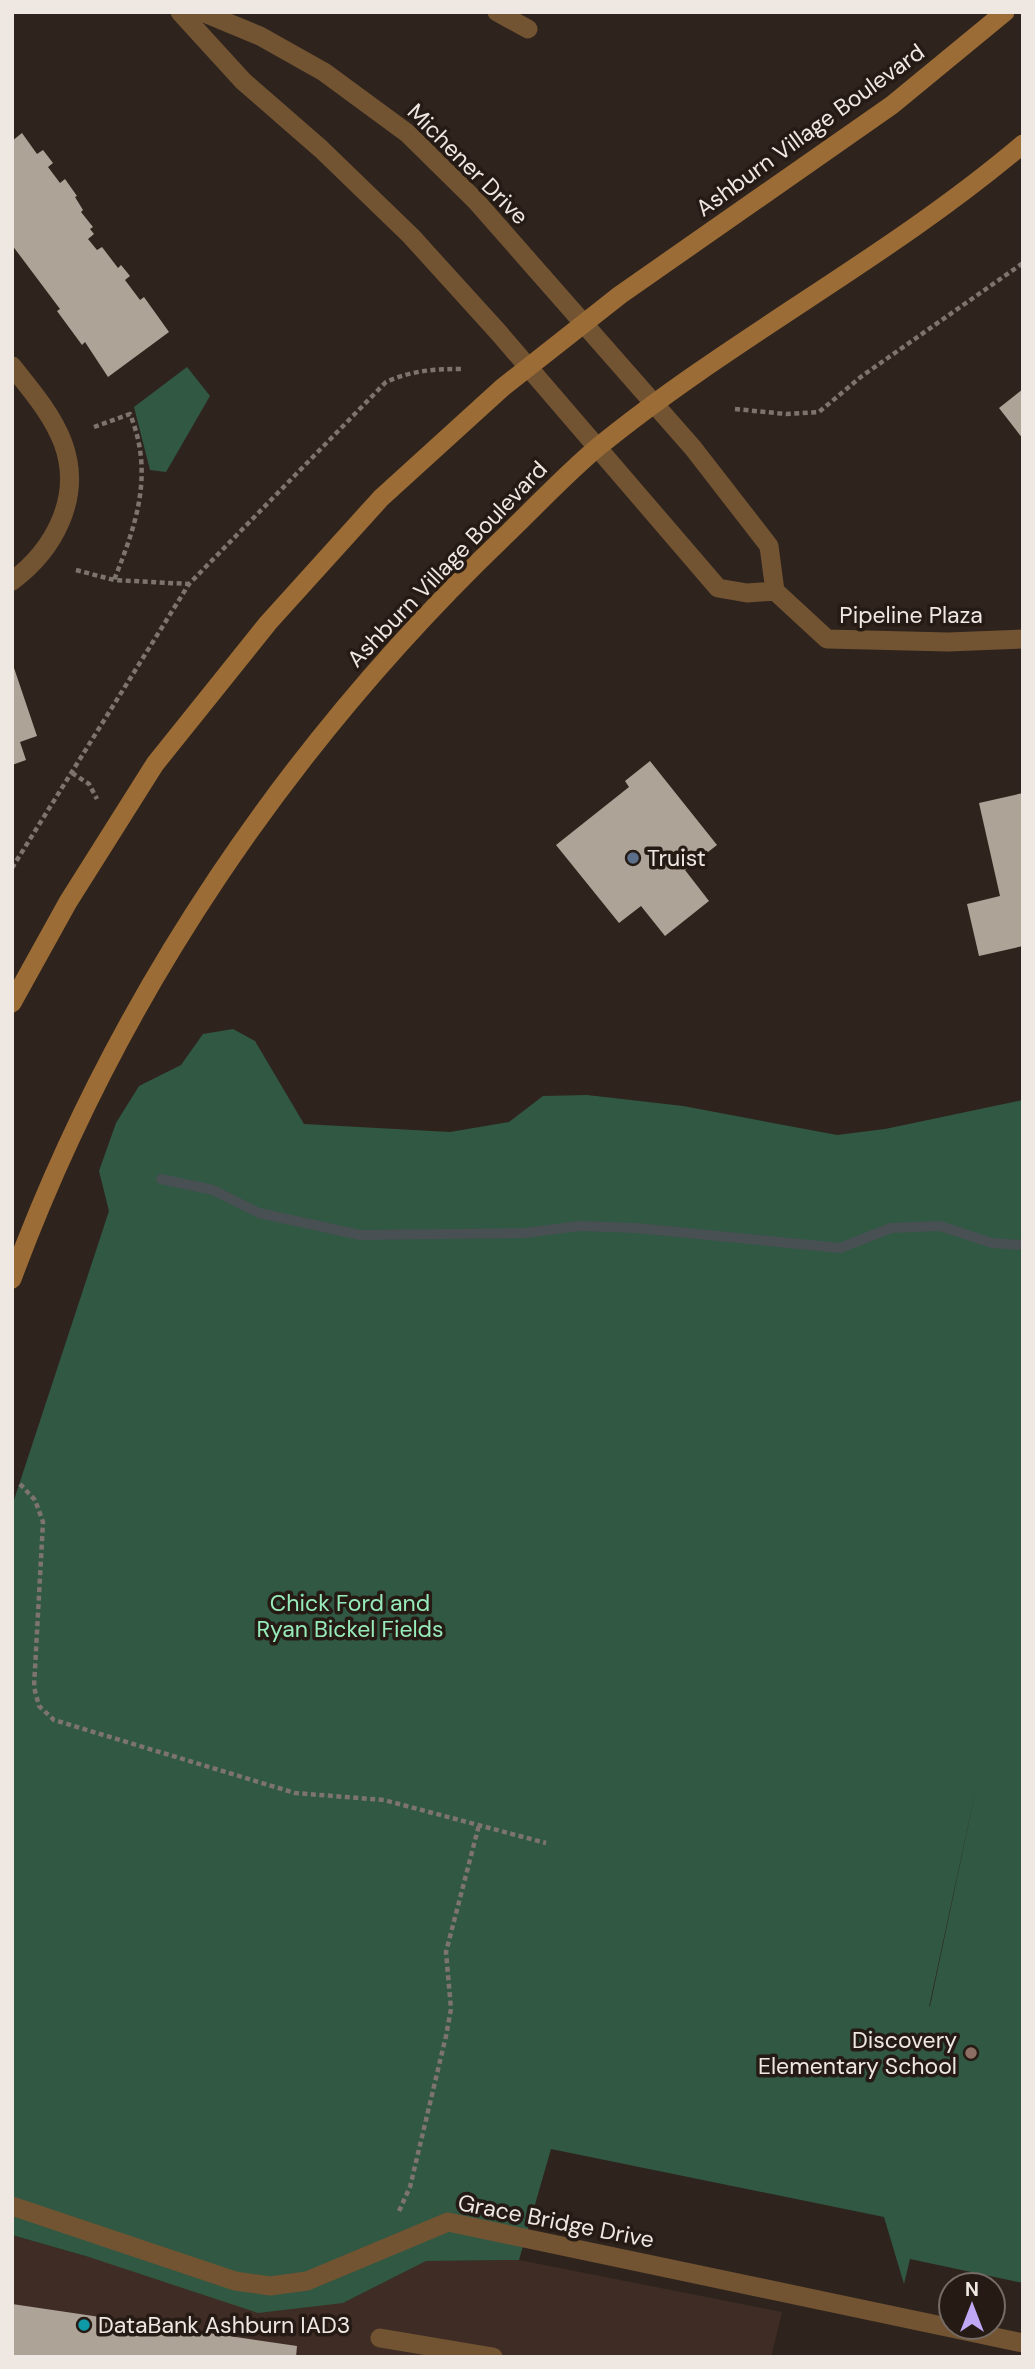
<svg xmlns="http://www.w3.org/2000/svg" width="1035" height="2369" font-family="'DM Sans',sans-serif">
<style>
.industrial{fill:#3f2d25}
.green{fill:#305842;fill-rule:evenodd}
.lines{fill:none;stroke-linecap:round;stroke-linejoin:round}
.stream{stroke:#485053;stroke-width:10}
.building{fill:#aea397}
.path{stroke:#7e746e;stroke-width:4.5;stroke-dasharray:5 3.5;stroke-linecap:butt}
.service{stroke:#725433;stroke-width:19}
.minor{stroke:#725433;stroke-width:19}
.secondary{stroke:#9c6c36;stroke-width:19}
.service-dot{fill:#5c6f8a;stroke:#251a14;stroke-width:2.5}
.education-dot{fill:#8d6e63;stroke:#251a14;stroke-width:2.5}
.culture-dot{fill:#0f9aa8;stroke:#251a14;stroke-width:2.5}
.labels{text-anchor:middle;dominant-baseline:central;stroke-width:7;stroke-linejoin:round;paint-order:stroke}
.street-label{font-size:23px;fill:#efe7e2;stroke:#251a14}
.poi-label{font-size:23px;fill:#efe7e2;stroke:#251a14;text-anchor:start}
.park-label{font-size:23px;fill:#97ebba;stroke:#251a14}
</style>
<rect width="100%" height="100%" fill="#2f241d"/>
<!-- industrial -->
<path class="industrial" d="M 12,2235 L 89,2257 L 343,2303 L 426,2261 L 519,2260 L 782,2312 L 771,2357 L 12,2357 Z"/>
<!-- green -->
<path class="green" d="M 187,367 L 210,396 L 166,472 L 150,470 L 134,407 Z
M 233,1029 L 255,1041 L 304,1124 L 450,1132 L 509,1122 L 543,1096 L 587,1095 L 683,1106 L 837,1135 L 885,1129 L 1023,1100 L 1023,2283 L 910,2259 L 904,2284 L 884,2217 L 551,2149 L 519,2260 L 426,2261 L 343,2303 L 258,2313 L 89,2257 L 12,2235 L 12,1506 L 109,1211 L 99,1171 L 116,1123 L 139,1086 L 181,1065 L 203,1034 ZM 978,1779 L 930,2006 L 929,2007 Z"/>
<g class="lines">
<!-- stream -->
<path class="stream" d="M 161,1179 L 213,1190 L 259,1213 L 360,1235 L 525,1233 L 579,1226 L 636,1228 L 840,1248 L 891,1228 L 940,1226 L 992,1243 L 1023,1245"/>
</g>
<!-- building -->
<path class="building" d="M 22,133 L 37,154 L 43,150 L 53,163 L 48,167 L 60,183 L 65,179 L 77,196 L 75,197 L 83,210 L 81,212 L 93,227 L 90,229 L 94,234 L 88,239 L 97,250 L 102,247 L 118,268 L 121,265 L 130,276 L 125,280 L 140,300 L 144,297 L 169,332 L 108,377 L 85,342 L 82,345 L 57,311 L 60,309 L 12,245 L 12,141 Z
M 1023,389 L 1023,439 L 999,408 Z
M 13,665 L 37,736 L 20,742 L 26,760 L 12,765 Z
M 650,761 L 717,845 L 685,870 L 709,901 L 665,936 L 641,906 L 619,923 L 556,845 L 629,787 L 625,781 Z
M 1023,793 L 1023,946 L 979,956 L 967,904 L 1000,896 L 979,803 Z
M 12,2304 L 297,2346 L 296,2357 L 12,2357 Z"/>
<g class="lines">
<!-- path -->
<path class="path" d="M 735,409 L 786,414 L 819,412 L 862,376 L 1023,263
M 94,427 L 130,414 C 154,473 137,523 114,580
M 76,570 L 114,580 L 189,584
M 72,773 L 89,784 L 97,799
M 12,868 L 189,584 L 386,382 C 413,370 435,369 463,369
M 20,1484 L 35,1500 L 43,1522 L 34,1687 L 39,1706 L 54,1720 L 295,1793 L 384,1800 L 546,1843
M 399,2211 L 410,2187 L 446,2036 L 451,2009 L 446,1952 L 479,1825"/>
<!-- service -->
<path class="service" d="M 497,12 L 528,29
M 380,2338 L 493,2357"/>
<!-- minor -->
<path class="minor" d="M 180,12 L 243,81 L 321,149 L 411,236 L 499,333 L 718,588 L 747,593 L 775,591
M 202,12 L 260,36 L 324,72 L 407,133 L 476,201 L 693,448 L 769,546 L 775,591 L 827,639 L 948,642 L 1023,639
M 12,366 C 31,390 52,414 63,443 C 83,497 54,550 12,581
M 12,2206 L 235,2281 L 270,2286 L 307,2281 L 448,2222 L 1023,2343"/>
<!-- secondary -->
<path class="secondary" d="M 12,1003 L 68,902 L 155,764 L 268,623 L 381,498 L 502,388 L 620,295 L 892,105 L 1005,12
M 12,1279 C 117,995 290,741 508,533 C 538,504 567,473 598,447 C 733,337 890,257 1023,144"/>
</g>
<!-- markers -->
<circle class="service-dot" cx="633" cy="858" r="7"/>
<circle class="education-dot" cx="971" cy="2053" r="7"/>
<circle class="culture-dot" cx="84" cy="2325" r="7"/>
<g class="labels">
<!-- street labels -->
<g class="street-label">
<text transform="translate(810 130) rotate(-36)">Ashburn Village Boulevard</text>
<text transform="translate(468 164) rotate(45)">Michener Drive</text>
<text transform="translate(447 564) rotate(-46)">Ashburn Village Boulevard</text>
<text x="911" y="615">Pipeline Plaza</text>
<text transform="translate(556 2221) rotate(11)">Grace Bridge Drive</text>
</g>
<!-- poi labels -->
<g class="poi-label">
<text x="647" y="858">Truist</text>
<text x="957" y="2040" text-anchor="end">Discovery<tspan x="957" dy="26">Elementary School</tspan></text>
<text x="98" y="2325">DataBank Ashburn IAD3</text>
</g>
<!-- park labels -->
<g class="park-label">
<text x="350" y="1603">Chick Ford and<tspan x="350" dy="26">Ryan Bickel Fields</tspan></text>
</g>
</g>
<!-- border -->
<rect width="1035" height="2369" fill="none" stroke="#efe7e2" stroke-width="28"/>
<!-- north arrow -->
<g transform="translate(972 2306)"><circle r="33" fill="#251a14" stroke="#766c66" stroke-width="2"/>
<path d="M0-5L12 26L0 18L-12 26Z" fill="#c0a8f4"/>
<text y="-10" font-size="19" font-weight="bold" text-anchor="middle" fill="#efe7e2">N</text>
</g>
</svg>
